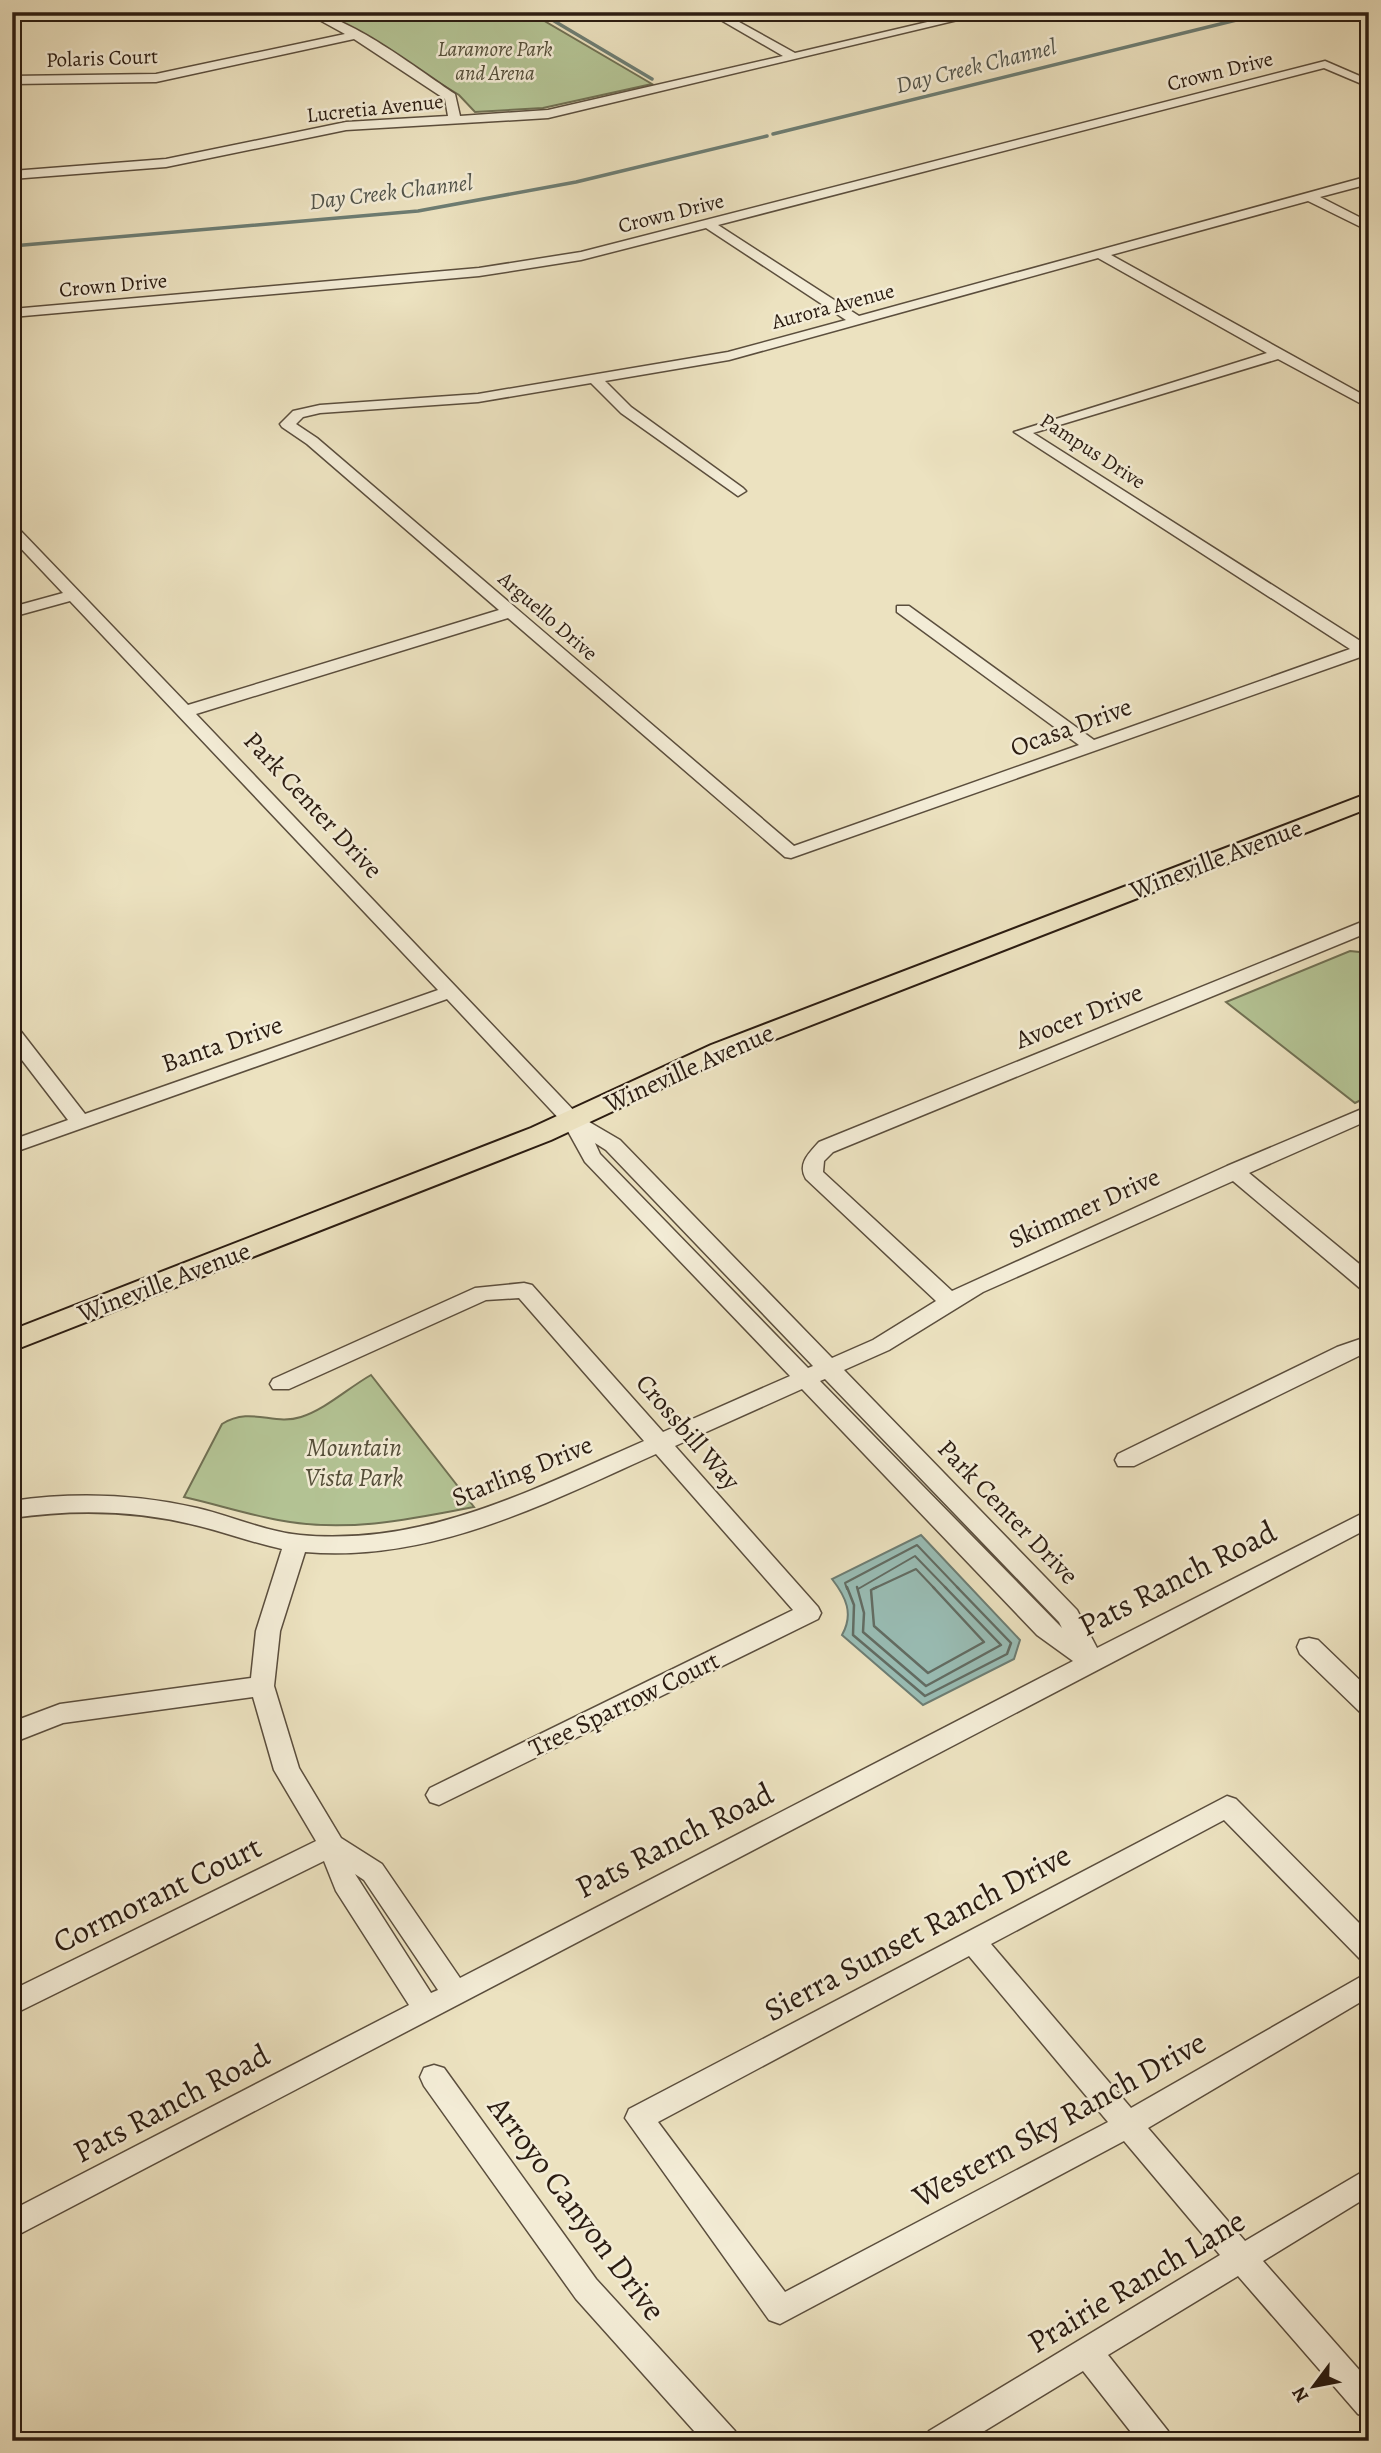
<svg xmlns="http://www.w3.org/2000/svg" width="1381" height="2453" font-family="Alegreya,serif">
<style>
.green{fill:#b4c495;stroke:#707053;stroke-width:2}
.water{fill:#99bdb5;stroke:#6d7d73;stroke-width:2}
.lines{fill:none;stroke-linecap:round;stroke-linejoin:round}
.shore-far1{stroke:#626c63;stroke-width:2}
.shore{stroke:#626c63;stroke-width:2.5}
.stream{stroke:#6d7d73;stroke-width:3.5}
.minor-casing{stroke:#5b4e3d;stroke-width:3}
.major-casing{stroke:#2b1c11;stroke-width:4}
.minor{fill:#f3ecd6;fill-rule:evenodd}
.major{fill:#ece2c0;fill-rule:evenodd}
.labels{text-anchor:middle;dominant-baseline:central;stroke-width:5;stroke-linejoin:round;paint-order:stroke}
.far-park-label{font-size:21px;font-style:italic;fill:#544e39;stroke:#f3ecd6}
.far-street-label{font-size:21px;fill:#2b1c11;stroke:#f3ecd6}
.far-water-label{font-size:23px;font-style:italic;fill:#52544a;stroke:#f3ecd6}
.street-label{font-size:26px;fill:#2b1c11;stroke:#f3ecd6}
.park-label{font-size:26px;font-style:italic;fill:#544e39;stroke:#f3ecd6}
.near-street-label{font-size:32px;fill:#2b1c11;stroke:#f3ecd6}
</style>
<rect width="100%" height="100%" fill="#ece2c0"/>
<filter id="stains"><feTurbulence type="fractalNoise" baseFrequency=".00286" numOctaves="4"/><feColorMatrix values="0 0 0 0 .2 0 0 0 0 .09 0 0 0 0 .02 0 0 0 .5 -.17"/></filter>
<radialGradient id="worn" r=".72"><stop offset=".6" stop-color="#630" stop-opacity="0"/><stop offset="1" stop-color="#630" stop-opacity=".3"/></radialGradient>
<!-- green -->
<path class="green" d="M 324,12 L 529,12 L 652,84 L 543,108 L 475,112 L 459,95 Z
M 1350,951 L 1369,953 L 1369,1096 L 1355,1103 L 1226,1002 Z
M 371,1375 L 474,1507 C 408,1520 344,1533 278,1520 C 246,1514 215,1504 184,1497 L 222,1424 C 251,1406 273,1426 301,1417 C 326,1409 348,1388 371,1375 Z"/>
<!-- water -->
<path class="water" d="M 921,1535 L 1020,1640 L 1014,1659 L 923,1705 L 842,1635 C 854,1614 846,1597 832,1579 Z"/>
<g class="lines">
<!-- shore-far1 -->
<path class="shore-far1" d="M 847,1589 L 845,1583 L 917,1545 L 959,1589
M 858,1589 L 915,1556 L 947,1589
M 873,1589 L 916,1569 L 935,1589"/>
<!-- shore -->
<path class="shore" d="M 847,1587 L 854,1605 L 853,1635 L 925,1696 L 1007,1654 L 1011,1643 L 957,1587
M 857,1587 L 864,1613 L 863,1632 L 926,1686 L 1001,1645 L 945,1587
M 877,1587 L 871,1590 L 874,1626 L 928,1673 L 984,1642 L 933,1587"/>
<!-- stream -->
<path class="stream" d="M 539,12 L 652,79
M 773,134 L 1269,12
M 12,246 L 418,211 L 576,182 L 767,136"/>
<!-- minor casing -->
<g class="minor-casing">
<path id="minor" d="M 305,12 C 345,12 420,71 455,94 L 460,116 L 548,110 L 783,56 L 707,12 L 721,12 L 795,53 L 970,12 L 991,12 L 548,118 L 346,130 L 166,167 L 12,179 L 12,171 L 166,159 L 346,122 L 448,116 L 445,99 L 354,39 L 156,82 L 12,84 L 12,76 L 156,74 L 345,34 Z
M 1325,61 L 1369,80 L 1369,87 L 1324,68 L 718,225 L 859,316 L 1369,176 L 1369,184 L 1320,197 L 1369,222 L 1369,231 L 1308,201 L 1111,255 L 1369,398 L 1369,408 L 1278,359 L 1033,433 L 1365,644 L 1369,643 L 1369,654 L 791,858 L 785,857 L 508,618 L 196,714 L 579,1116 L 620,1140 L 832,1358 L 873,1340 L 936,1301 L 806,1179 C 797,1164 809,1153 819,1142 L 1369,919 L 1369,932 L 833,1152 L 824,1161 L 823,1172 L 952,1291 L 1227,1166 L 1369,1106 L 1369,1120 L 1249,1173 L 1369,1272 L 1369,1291 L 1361,1289 L 1233,1181 L 983,1292 L 889,1350 L 844,1370 L 1077,1610 L 1097,1648 L 1369,1510 L 1369,1528 L 12,2238 L 12,2210 L 409,2005 L 336,1891 L 324,1861 L 12,2015 L 12,1990 L 316,1841 L 274,1770 L 253,1697 L 63,1723 L 12,1743 L 12,1722 L 60,1704 L 251,1678 L 256,1631 L 282,1549 C 254,1543 227,1533 199,1526 C 137,1510 75,1509 12,1518 L 12,1501 C 74,1492 136,1494 197,1508 C 231,1516 264,1531 300,1535 C 424,1547 534,1489 644,1441 L 519,1298 L 486,1300 L 289,1389 L 273,1389 L 270,1384 L 273,1379 L 475,1288 L 524,1283 L 532,1285 L 663,1432 L 790,1376 L 585,1162 L 564,1124 L 447,999 L 12,1153 L 12,1140 L 68,1120 L 12,1047 L 12,1027 L 19,1029 L 85,1114 L 438,990 L 70,601 L 12,617 L 12,607 L 63,593 L 12,539 L 12,525 L 17,527 L 188,705 L 499,610 L 307,444 L 282,427 L 280,424 L 293,411 L 320,405 L 478,394 L 728,352 L 846,320 L 706,228 L 581,260 L 479,276 L 12,317 L 12,309 L 479,268 L 581,252 ZM 1098,258 L 1267,353 L 1014,432 L 1350,649 L 1094,740 L 909,606 L 897,606 L 897,612 L 1079,745 L 794,846 L 317,438 L 296,424 L 303,417 L 320,413 L 478,402 L 591,383 L 621,413 L 738,496 L 746,491 L 743,488 L 631,407 L 605,381 L 729,360 ZM 595,1143 L 606,1150 L 813,1366 L 808,1368 L 600,1154 ZM 825,1379 L 1059,1622 L 1062,1628 L 820,1381 ZM 802,1389 L 1037,1635 L 1073,1661 L 460,1978 L 382,1864 L 341,1838 L 299,1768 L 274,1686 L 280,1631 L 305,1552 C 431,1563 544,1504 656,1454 L 793,1610 L 430,1788 L 426,1795 L 430,1802 L 439,1805 L 818,1619 L 821,1613 L 818,1607 L 675,1446 ZM 355,1874 L 364,1880 L 438,1990 L 431,1993 Z
M 1369,1336 L 1369,1351 L 1134,1466 L 1118,1466 L 1115,1460 L 1118,1454 L 1337,1347 Z
M 1309,1638 L 1318,1640 L 1369,1689 L 1369,1715 L 1360,1712 L 1300,1654 L 1297,1647 L 1300,1640 Z
M 1227,1796 L 1236,1799 L 1369,1933 L 1369,1962 L 1360,1959 L 1224,1820 L 991,1944 L 1131,2108 L 1369,1972 L 1369,1997 L 1148,2128 L 1245,2241 L 1369,2168 L 1369,2196 L 1263,2261 L 1369,2381 L 1369,2418 L 1358,2414 L 1238,2276 L 1108,2355 L 1168,2431 L 1172,2441 L 1138,2441 L 1083,2371 L 968,2441 L 925,2441 L 929,2431 L 1220,2255 L 1124,2141 L 780,2324 L 769,2320 L 625,2118 L 629,2109 ZM 969,1956 L 1108,2122 L 785,2292 L 658,2122 Z
M 434,2065 L 444,2068 L 596,2279 L 735,2431 L 739,2441 L 703,2441 L 576,2299 L 424,2086 L 420,2077 L 424,2068 Z"/>
</g>
<!-- major casing -->
<g class="major-casing">
<path id="major" d="M 1369,793 L 1369,808 L 729,1057 L 551,1140 L 12,1351 L 12,1330 L 531,1128 L 711,1045 Z"/>
</g>
<!-- minor -->
<use href="#minor" class="minor"/>
<!-- major -->
<use href="#major" class="major"/>
</g>
<g class="labels">
<!-- far-park labels -->
<g class="far-park-label">
<text x="495" y="49">Laramore Park<tspan x="495" dy="24">and Arena</tspan></text>
</g>
<!-- far-street labels -->
<g class="far-street-label">
<text transform="translate(102 58) rotate(-2)">Polaris Court</text>
<text transform="translate(1220 71) rotate(-14)">Crown Drive</text>
<text transform="translate(375 108) rotate(-6)">Lucretia Avenue</text>
<text transform="translate(671 213) rotate(-14)">Crown Drive</text>
<text transform="translate(113 285) rotate(-5)">Crown Drive</text>
<text transform="translate(833 306) rotate(-15)">Aurora Avenue</text>
<text transform="translate(1093 451) rotate(33)">Pampus Drive</text>
<text transform="translate(548 616) rotate(41)">Arguello Drive</text>
</g>
<!-- far-water labels -->
<g class="far-water-label">
<text transform="translate(976 66) rotate(-14)">Day Creek Channel</text>
<text transform="translate(391 192) rotate(-7)">Day Creek Channel</text>
</g>
<!-- street labels -->
<g class="street-label">
<text transform="translate(1071 727) rotate(-20)">Ocasa Drive</text>
<text transform="translate(313 805) rotate(47)">Park Center Drive</text>
<text transform="translate(1216 859) rotate(-21)">Wineville Avenue</text>
<text transform="translate(1079 1016) rotate(-22)">Avocer Drive</text>
<text transform="translate(222 1044) rotate(-19)">Banta Drive</text>
<text transform="translate(689 1068) rotate(-24)">Wineville Avenue</text>
<text transform="translate(1084 1208) rotate(-24)">Skimmer Drive</text>
<text transform="translate(164 1282) rotate(-21)">Wineville Avenue</text>
<text transform="translate(688 1432) rotate(49)">Crossbill Way</text>
<text transform="translate(522 1471) rotate(-22)">Starling Drive</text>
<text transform="translate(1008 1512) rotate(46)">Park Center Drive</text>
<text transform="translate(624 1704) rotate(-26)">Tree Sparrow Court</text>
</g>
<!-- park labels -->
<g class="park-label">
<text x="354" y="1447">Mountain<tspan x="354" dy="30">Vista Park</tspan></text>
</g>
<!-- near-street labels -->
<g class="near-street-label">
<text transform="translate(1177 1578) rotate(-27)">Pats Ranch Road</text>
<text transform="translate(674 1840) rotate(-27)">Pats Ranch Road</text>
<text transform="translate(157 1894) rotate(-26)">Cormorant Court</text>
<text transform="translate(917 1932) rotate(-28)">Sierra Sunset Ranch Drive</text>
<text transform="translate(171 2103) rotate(-28)">Pats Ranch Road</text>
<text transform="translate(1059 2119) rotate(-29)">Western Sky Ranch Drive</text>
<text transform="translate(577 2208) rotate(53)">Arroyo Canyon Drive</text>
<text transform="translate(1136 2281) rotate(-31)">Prairie Ranch Lane</text>
</g>
</g>
<!-- margin -->
<rect width="1381" height="2453" fill="none" stroke="#ece2c0" stroke-width="42"/>
<rect x="14" y="14" width="1353" height="2425" fill="none" stroke="#2b1c11" stroke-width="3.5"/>
<rect x="21" y="21" width="1339" height="2411" fill="none" stroke="#2b1c11" stroke-width="2"/>
<!-- north arrow -->
<g transform="translate(1314 2386) rotate(238)" stroke="#f3ecd6" stroke-width="5" paint-order="stroke">
<path d="M0-5L12 26L0 18L-12 26Z" fill="#2b1c11"/>
<text y="-10" font-size="19" font-weight="bold" text-anchor="middle" fill="#2b1c11">N</text>
</g>
<rect width="100%" height="100%" filter="url(#stains)"/>
<rect width="100%" height="100%" fill="url(#worn)"/>
</svg>
